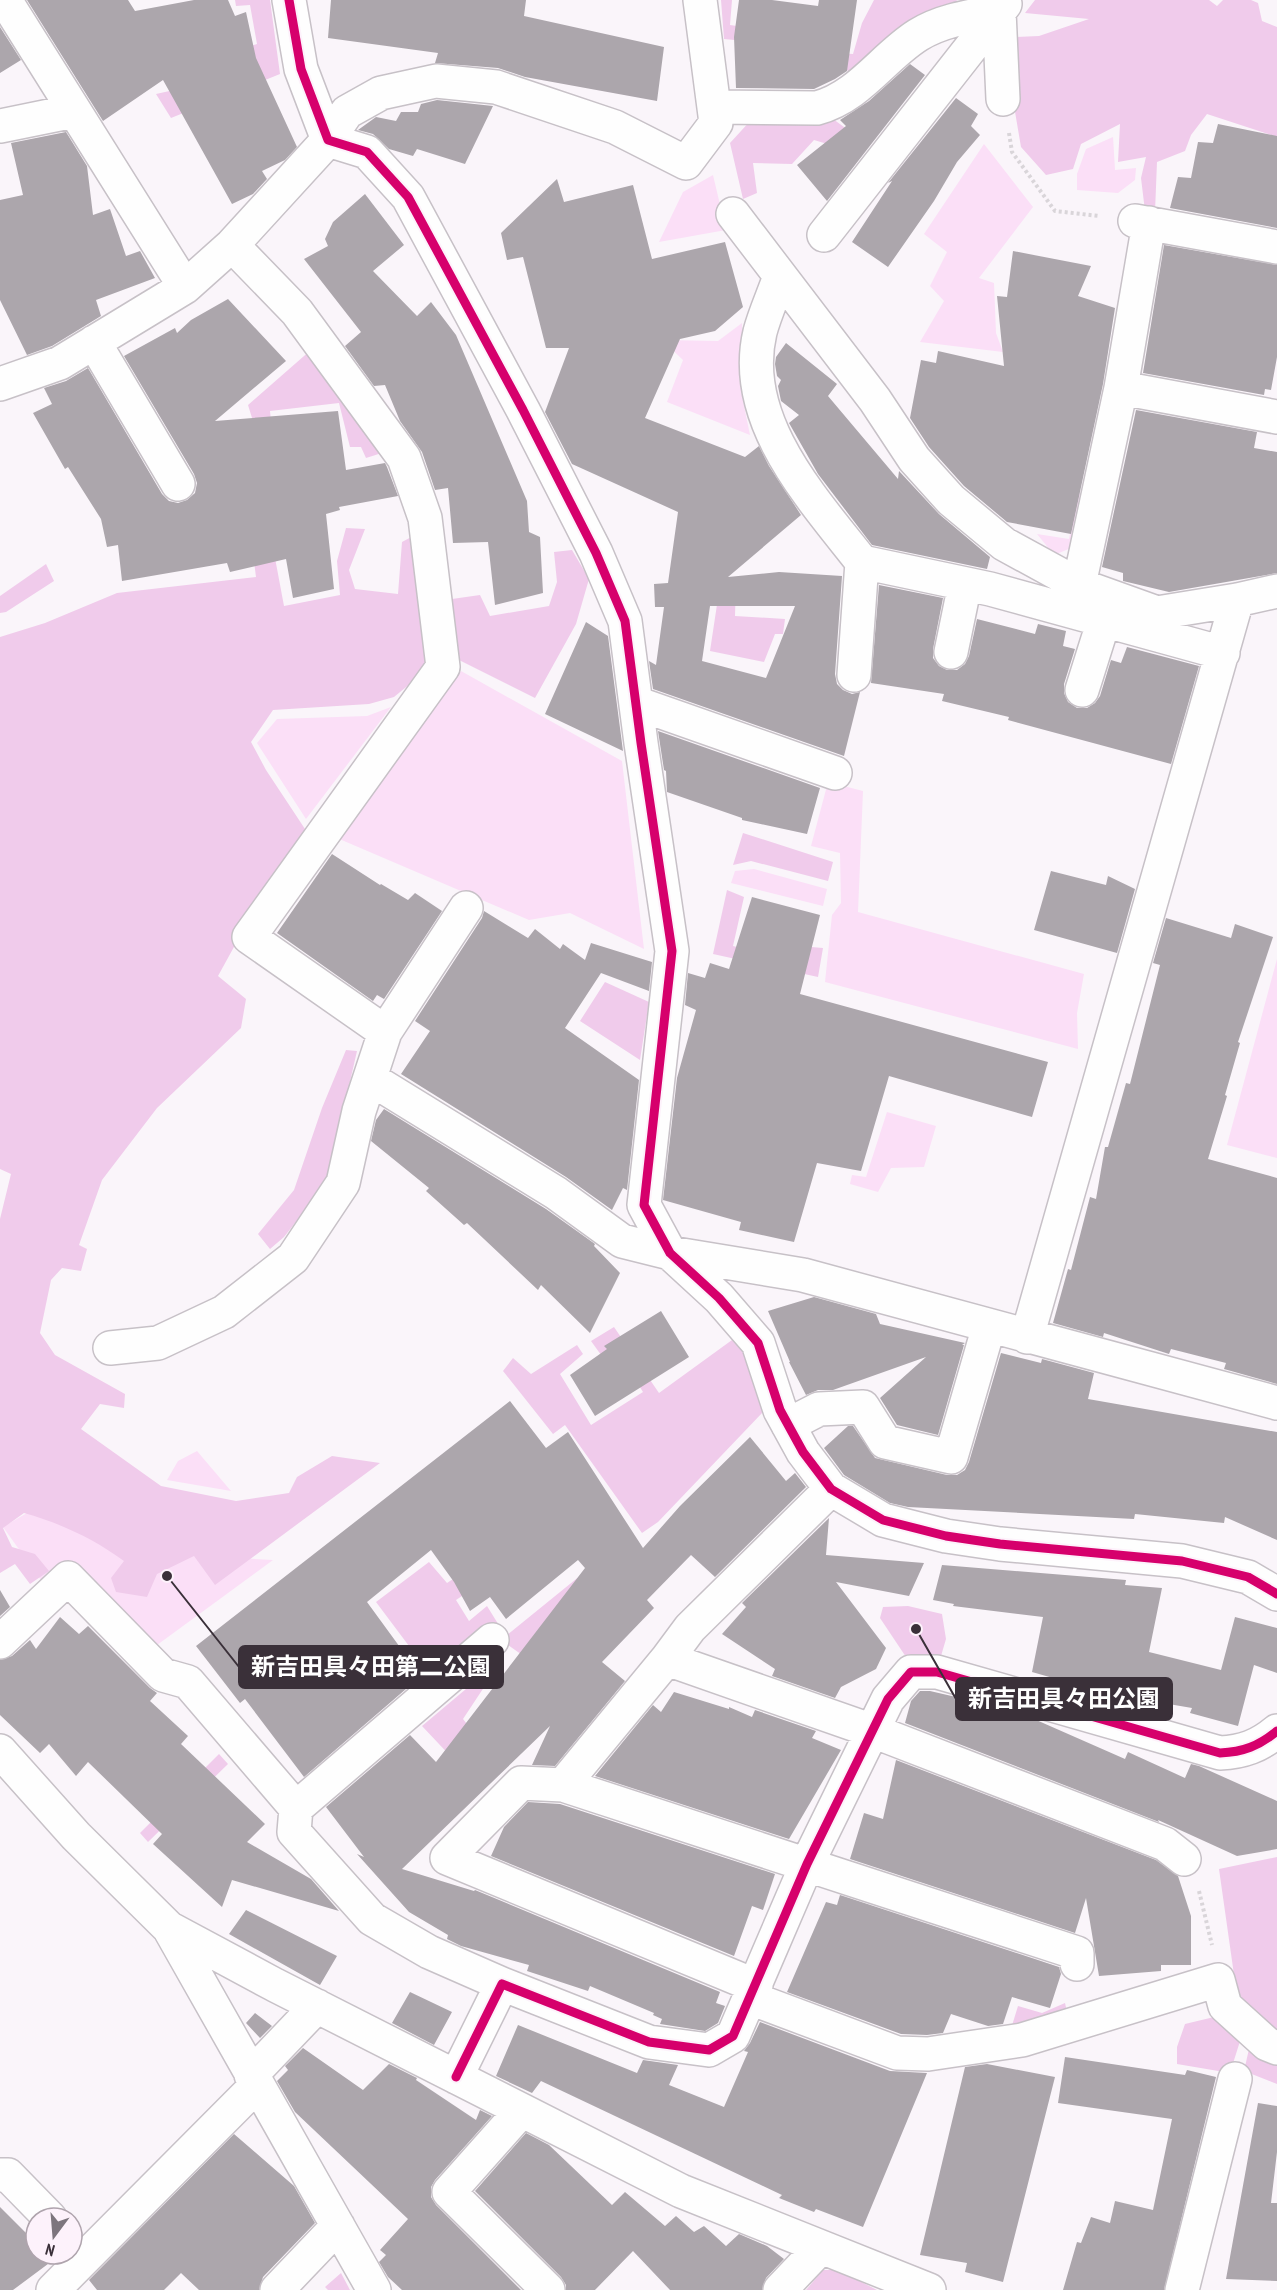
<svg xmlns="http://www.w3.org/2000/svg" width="1277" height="2290" font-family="'PT Sans Narrow','Noto Sans JP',sans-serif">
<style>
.green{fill:#fbdff7}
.forest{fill:#f0cbeb}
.building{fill:#aca6ac;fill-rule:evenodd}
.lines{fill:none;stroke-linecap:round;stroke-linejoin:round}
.minor-casing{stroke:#c7c1c7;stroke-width:36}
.path{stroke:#d9d5d9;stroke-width:4;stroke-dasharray:3 3;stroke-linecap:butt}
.minor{stroke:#fefefe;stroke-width:33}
.cycleway-casing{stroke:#fdf2fb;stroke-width:13}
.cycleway{stroke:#d6006c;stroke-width:9}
.leader{fill:none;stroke:#3a3039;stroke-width:2}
.callout-dot{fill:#3a3039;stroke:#fdf2fb;stroke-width:2}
.callout{fill:#3a3039;stroke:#3a3039;stroke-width:2}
.callout-label{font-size:24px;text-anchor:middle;font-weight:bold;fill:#fff}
</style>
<rect width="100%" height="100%" fill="#faf5fa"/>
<!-- green -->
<path class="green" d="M 1113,137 L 1115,170 L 1136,168 L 1135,180 L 1118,193 L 1077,190 L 1077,174 L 1086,149 Z
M 984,144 L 1033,207 L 979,278 L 994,283 L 996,333 L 1003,352 L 920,342 L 944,301 L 930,286 L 947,252 L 924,234 Z
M 713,175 L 726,230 L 659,242 L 683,192 Z
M 742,323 L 743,365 L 741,391 L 750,435 L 667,402 L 683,360 L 662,340 L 718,341 Z
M 1078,492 L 1084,498 L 1076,546 L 1054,555 L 1037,534 L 1069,539 Z
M 461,671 L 622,761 L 644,949 L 570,913 L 529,920 L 337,838 Z
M 391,707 L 306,819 L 257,743 L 277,719 L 367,716 Z
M 828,782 L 863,791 L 858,912 L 1084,974 L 1077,1013 L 1078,1049 L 825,982 L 832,915 L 841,903 L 840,853 L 811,846 Z
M 754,869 L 827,889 L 823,906 L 731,883 L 735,871 Z
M 1277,959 L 1277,1158 L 1227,1145 Z
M 887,1112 L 936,1126 L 924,1167 L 891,1168 L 878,1192 L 850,1184 L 852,1175 L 866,1177 Z
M 197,1451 L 231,1491 L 167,1480 L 178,1461 Z
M 39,1506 L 148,1553 L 273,1560 L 153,1648 L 46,1587 L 3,1527 Z"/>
<!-- forest -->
<path class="forest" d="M 235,0 L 270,0 L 280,74 L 171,118 L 156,94 L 210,82 L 239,50 L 257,44 L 250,5 L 236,6 Z
M 721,0 L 732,0 L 730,25 L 744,27 L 745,41 L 724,39 Z
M 874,0 L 957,0 L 950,12 L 850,72 L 834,62 L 799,50 L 853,54 L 862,23 Z
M 1035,0 L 1209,0 L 1217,6 L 1223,0 L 1251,0 L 1258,3 L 1262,21 L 1277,27 L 1277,137 L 1207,114 L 1191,135 L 1185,151 L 1157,162 L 1155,212 L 1145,211 L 1141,178 L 1146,157 L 1118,162 L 1120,124 L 1081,144 L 1073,169 L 1046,175 L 1021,147 L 1013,100 L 1014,37 L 1039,36 L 1089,19 L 1025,13 Z
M 752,119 L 833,119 L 855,135 L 844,149 L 814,140 L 792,164 L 753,163 L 757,193 L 743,199 L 730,143 Z
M 312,349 L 385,452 L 366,458 L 361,447 L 350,447 L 339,403 L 270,411 L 276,476 L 257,434 L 248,405 Z
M 346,528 L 365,529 L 349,570 L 355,589 L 398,594 L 402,542 L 415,535 L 433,665 L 394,697 L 369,704 L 273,710 L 251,742 L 266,770 L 305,829 L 298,850 L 240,936 L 218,976 L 246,999 L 241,1028 L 157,1108 L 102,1180 L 79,1245 L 87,1249 L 81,1271 L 62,1268 L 51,1280 L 40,1333 L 55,1355 L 125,1394 L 124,1408 L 100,1404 L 81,1429 L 161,1486 L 236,1501 L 289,1493 L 297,1477 L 332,1456 L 380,1463 L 215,1585 L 194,1556 L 157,1574 L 147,1597 L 116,1592 L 111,1578 L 124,1561 C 94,1539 60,1523 24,1513 L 3,1528 L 12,1547 L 35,1554 L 49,1571 L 30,1584 L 15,1564 L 0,1573 L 0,1219 L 11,1174 L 0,1169 L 0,637 L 45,623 L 117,593 L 256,577 L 252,546 L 272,542 L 284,606 L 340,595 L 337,561 Z
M 572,550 L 589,579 L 576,624 L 535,698 L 459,660 L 452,599 L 480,595 L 490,616 L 549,606 L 557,582 L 554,552 Z
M 46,564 L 54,581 L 6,612 L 0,613 L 0,596 Z
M 721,578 L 736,579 L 735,616 L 785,619 L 783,634 L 775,634 L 764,662 L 710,651 Z
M 743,833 L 833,862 L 828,881 L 751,861 L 733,865 Z
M 727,890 L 744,897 L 733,946 L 794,961 L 800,946 L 823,948 L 818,977 L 713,954 Z
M 605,982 L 649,1002 L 640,1060 L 580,1021 Z
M 346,1050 L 357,1051 L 327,1182 L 284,1237 L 270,1249 L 258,1234 L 294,1190 L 322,1108 Z
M 614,1327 L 659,1393 L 732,1340 L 752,1363 L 759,1386 L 763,1412 L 658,1522 L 642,1533 L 565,1425 L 553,1434 L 503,1371 L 513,1358 L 531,1374 L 577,1345 L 583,1354 L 560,1374 L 591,1425 L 643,1392 L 626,1365 L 614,1373 L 591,1341 Z
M 429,1562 L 447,1583 L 462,1573 L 474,1588 L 456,1600 L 469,1621 L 487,1606 L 500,1627 L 433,1678 L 376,1602 Z
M 597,1562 L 525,1657 L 501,1640 Z
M 908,1606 L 942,1614 L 946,1639 L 941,1656 L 906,1657 L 880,1618 L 883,1607 Z
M 504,1657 L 463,1719 L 478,1738 L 455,1761 L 422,1726 Z
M 219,1754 L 228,1764 L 148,1842 L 140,1833 Z
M 1277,1857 L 1277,2035 L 1237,1996 L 1219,1869 Z
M 1065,2003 L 1067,2012 L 1010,2032 L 1018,2006 L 1042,2013 Z
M 1214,2017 L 1241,2038 L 1230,2073 L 1177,2064 L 1177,2047 L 1185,2024 Z
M 1249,2049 L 1277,2062 L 1277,2084 L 1244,2071 Z
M 823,2270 L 838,2270 L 877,2290 L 806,2290 Z
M 341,2273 L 350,2290 L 328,2290 L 325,2287 Z"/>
<!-- building -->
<path class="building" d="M 27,0 L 128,0 L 135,11 L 194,0 L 228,0 L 235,16 L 246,12 L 256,58 L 297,147 L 285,160 L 262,171 L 267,179 L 253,194 L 232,204 L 163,80 L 103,121 Z
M 331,0 L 526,0 L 524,16 L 664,47 L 657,101 L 525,77 L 498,68 L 435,63 L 438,53 L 328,38 Z
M 739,0 L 772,0 L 818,6 L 819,0 L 857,0 L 847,71 L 835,79 L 814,89 L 736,88 L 734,37 Z
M 0,27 L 21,60 L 0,73 Z
M 910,64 L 925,75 L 827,201 L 797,165 L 846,126 L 840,120 L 869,101 Z
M 956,98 L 978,114 L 971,126 L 980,135 L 957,162 L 934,201 L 888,267 L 852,242 L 892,181 L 888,183 Z
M 437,100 L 493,106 L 465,164 L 417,149 L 413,156 L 389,149 L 373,134 L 358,130 L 376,117 L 396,121 L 401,112 L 418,112 L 421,104 Z
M 1218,124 L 1277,136 L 1277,228 L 1170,208 L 1178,177 L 1191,178 L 1198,142 L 1213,143 Z
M 66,132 L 87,166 L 93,215 L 110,209 L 126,256 L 140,251 L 155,278 L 96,300 L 101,316 L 52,346 L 27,355 L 0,300 L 0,200 L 23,195 L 11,143 Z
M 557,179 L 564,202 L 633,185 L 652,259 L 725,242 L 743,307 L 715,331 L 680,339 L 645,418 L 745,457 L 759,446 L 769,466 L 801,515 L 728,577 L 779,572 L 842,576 L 835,674 L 837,684 L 843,690 L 852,694 L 860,692 L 844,756 L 653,689 L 649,661 L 656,665 L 664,607 L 655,607 L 654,584 L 668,583 L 678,512 L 572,464 L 545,412 L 569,348 L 546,348 L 523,257 L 507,260 L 501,233 ZM 710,606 L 795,606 L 766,678 L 702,661 Z
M 365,194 L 404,245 L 373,271 L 417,316 L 431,302 L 456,335 L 527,501 L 529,532 L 540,537 L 543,593 L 495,605 L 488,542 L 453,543 L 448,488 L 435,490 L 422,452 L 400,421 L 385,385 L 374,386 L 345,346 L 361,332 L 304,259 L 328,246 L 325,239 L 333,222 Z
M 1164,245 L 1277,265 L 1277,357 L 1271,390 L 1265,389 L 1264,395 L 1143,373 Z
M 1013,251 L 1091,266 L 1078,296 L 1115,308 L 1103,384 L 1071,534 L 1007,522 L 964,486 L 929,447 L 910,418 L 921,360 L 936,363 L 938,351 L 1004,366 L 997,296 L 1007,297 Z
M 228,299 L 286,361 L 215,421 L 338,411 L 346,470 L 385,463 L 387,467 L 398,496 L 339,507 L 340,510 L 326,514 L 334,589 L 293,598 L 286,559 L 230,572 L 227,563 L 122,581 L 118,545 L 107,547 L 101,519 L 68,467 L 65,469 L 33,413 L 52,404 L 44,388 L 66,381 L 88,368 L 162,494 L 169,501 L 178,503 L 187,500 L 195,493 L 197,483 L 194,474 L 124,356 L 175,328 L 177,333 L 191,320 Z
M 786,343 L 837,384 L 828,396 L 898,479 L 899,471 L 939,514 L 990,557 L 987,569 L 872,545 L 818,474 L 789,423 L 799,415 L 781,401 L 778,386 L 781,380 L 777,376 L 775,364 L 776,357 Z
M 1136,410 L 1257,432 L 1254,448 L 1277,452 L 1277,573 L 1169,592 L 1123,581 L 1123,573 L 1102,567 Z
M 879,585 L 943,598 L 933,649 L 933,658 L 939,666 L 947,670 L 957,670 L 965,664 L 969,656 L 977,619 L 1035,634 L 1038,624 L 1066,631 L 1063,646 L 1075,649 L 1064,684 L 1064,693 L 1068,702 L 1077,708 L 1087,708 L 1095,703 L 1100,696 L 1111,660 L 1121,663 L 1127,647 L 1199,666 L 1171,764 L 1008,720 L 1009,717 L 942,701 L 944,694 L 871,683 Z
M 586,622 L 608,636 L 623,751 L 545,714 Z
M 658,731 L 820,788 L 807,834 L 742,820 L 742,818 L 667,792 L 666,771 L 664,770 Z
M 332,854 L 380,885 L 381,884 L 408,900 L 415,893 L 442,911 L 384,999 L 377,995 L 373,1001 L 277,933 Z
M 1051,871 L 1106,885 L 1108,876 L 1135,889 L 1117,953 L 1034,930 Z
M 752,897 L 820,915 L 800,994 L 1048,1062 L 1032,1117 L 889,1076 L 861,1171 L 817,1163 L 794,1242 L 739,1230 L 741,1222 L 663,1200 L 677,1078 L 696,1010 L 685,1005 L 688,973 L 705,978 L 710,963 L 729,969 Z
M 484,911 L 528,938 L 535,929 L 560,949 L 563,944 L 585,960 L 591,943 L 652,962 L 649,991 L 601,973 L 565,1028 L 639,1080 L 627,1190 L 623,1188 L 612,1210 L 566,1177 L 401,1074 L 430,1031 L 415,1021 L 482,918 Z
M 1166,918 L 1231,938 L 1235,924 L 1273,937 L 1238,1042 L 1240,1043 L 1225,1095 L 1227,1096 L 1208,1159 L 1277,1178 L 1277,1384 L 1224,1369 L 1226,1363 L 1171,1349 L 1169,1354 L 1104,1333 L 1103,1337 L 1053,1323 L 1068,1269 L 1071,1270 L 1090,1197 L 1096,1199 L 1105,1147 L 1108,1147 L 1126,1083 L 1130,1084 L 1160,965 L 1153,963 Z
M 384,1109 L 546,1209 L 595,1244 L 594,1246 L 620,1273 L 590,1333 L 541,1285 L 538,1290 L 467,1223 L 464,1225 L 426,1191 L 429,1188 L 371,1141 L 376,1120 Z
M 814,1297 L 876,1314 L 880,1324 L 965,1343 L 962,1345 L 964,1345 L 938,1435 L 897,1425 L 880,1398 L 926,1357 L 833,1390 L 818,1390 L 806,1395 L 789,1362 L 790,1362 L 768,1311 Z
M 661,1311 L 689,1357 L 595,1416 L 570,1375 L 607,1349 L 604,1346 Z
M 1001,1353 L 1041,1363 L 1042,1359 L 1094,1373 L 1088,1399 L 1277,1432 L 1277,1540 L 1225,1517 L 1224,1523 L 1135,1514 L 1134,1519 L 908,1507 L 890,1503 L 844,1475 L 824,1448 L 848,1426 L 853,1426 L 875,1458 L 947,1475 L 957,1475 L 965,1470 L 969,1462 Z
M 510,1401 L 546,1448 L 568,1432 L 643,1548 L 680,1506 L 750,1437 L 786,1481 L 795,1473 L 806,1487 L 715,1577 L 691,1555 L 647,1600 L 654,1608 L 602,1662 L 625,1681 L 555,1766 L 532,1765 L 550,1726 L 402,1869 L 474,1891 L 475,1890 L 720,1992 L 716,2003 L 725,2006 L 718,2023 L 705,2031 L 660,2024 L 662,2019 L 653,2015 L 654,2013 L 590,1986 L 588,1991 L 527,1971 L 529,1965 L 461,1946 L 447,1939 L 448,1935 L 409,1912 L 357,1854 L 364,1857 L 326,1807 L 410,1735 L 436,1762 L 585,1568 L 578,1560 L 506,1619 L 490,1597 L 470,1611 L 454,1582 L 431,1550 L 367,1602 L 421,1676 L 304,1777 L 245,1699 L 240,1703 L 196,1646 Z
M 829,1518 L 826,1555 L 924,1563 L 909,1596 L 836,1582 L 886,1648 L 876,1669 L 841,1687 L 835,1698 L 772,1676 L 775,1669 L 722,1634 L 746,1607 L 742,1603 Z
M 942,1565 L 1126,1580 L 1125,1585 L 1162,1588 L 1149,1652 L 1221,1670 L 1235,1617 L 1277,1628 L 1277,1673 L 1254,1665 L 1238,1726 L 1190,1713 L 1192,1708 L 1151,1701 L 1153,1696 L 1060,1680 L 1032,1672 L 1043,1617 L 953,1606 L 954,1604 L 933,1600 Z
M 0,1590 L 10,1607 L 0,1616 Z
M 60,1617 L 79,1634 L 88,1626 L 150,1688 L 157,1693 L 150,1701 L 188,1736 L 181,1744 L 265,1824 L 247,1842 L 311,1879 L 339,1911 L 232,1880 L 222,1907 L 153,1844 L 162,1834 L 88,1762 L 76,1776 L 49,1744 L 40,1753 L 0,1715 L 0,1660 L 12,1656 L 30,1640 L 36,1649 Z
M 920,1691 L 930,1691 L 956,1697 L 1004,1716 L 1005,1713 L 1023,1719 L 1023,1716 L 1034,1719 L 1125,1759 L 1128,1752 L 1185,1778 L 1191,1764 L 1199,1766 L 1277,1801 L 1277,1849 L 1237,1856 L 1158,1820 L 1159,1822 L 905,1723 L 911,1701 Z
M 674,1692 L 729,1709 L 729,1707 L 752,1717 L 755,1710 L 816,1731 L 812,1738 L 841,1750 L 789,1839 L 595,1776 L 653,1705 L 661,1712 Z
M 896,1760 L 1156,1860 L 1178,1876 L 1191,1916 L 1191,1965 L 1161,1965 L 1161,1971 L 1099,1976 L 1086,1898 L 1075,1933 L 850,1859 L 864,1813 L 883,1819 Z
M 528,1802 L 560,1804 L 775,1874 L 763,1910 L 752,1906 L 734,1956 L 491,1856 L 504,1827 Z
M 840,1895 L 1059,1967 L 1061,1974 L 1050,2008 L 1012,1997 L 1003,2024 L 988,2026 L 951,2014 L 943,2033 L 927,2035 L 901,2034 L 787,1992 L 826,1902 L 837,1905 Z
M 246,1910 L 337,1956 L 320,1985 L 229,1934 Z
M 410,1992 L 452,2012 L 434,2045 L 392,2023 Z
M 255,2013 L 272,2026 L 260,2038 L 246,2023 Z
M 760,2022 L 890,2071 L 927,2073 L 863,2227 L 816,2209 L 814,2212 L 779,2198 L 782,2195 L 541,2081 L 532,2093 L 496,2076 L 518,2025 L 637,2073 L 643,2060 L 678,2065 L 669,2085 L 724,2107 L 748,2052 L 744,2051 L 750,2043 Z
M 303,2048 L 363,2090 L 389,2064 L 417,2078 L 416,2080 L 476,2120 L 480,2110 L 492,2116 L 435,2180 L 431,2187 L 431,2197 L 436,2205 L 521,2290 L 402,2290 L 388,2277 L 379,2262 L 386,2255 L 380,2250 L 408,2219 L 295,2112 L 277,2081 L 288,2070 L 285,2066 Z
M 1065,2057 L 1185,2075 L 1187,2070 L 1216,2077 L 1164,2290 L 1063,2290 L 1077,2242 L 1081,2243 L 1091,2217 L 1110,2223 L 1115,2201 L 1153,2210 L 1172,2119 L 1058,2103 Z
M 987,2064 L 1055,2077 L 1003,2282 L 965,2272 L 967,2263 L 920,2255 L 965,2067 Z
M 1258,2103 L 1277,2106 L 1277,2152 L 1271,2203 L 1277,2203 L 1277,2281 L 1226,2279 Z
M 526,2133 L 549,2145 L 612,2205 L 625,2192 L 665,2226 L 676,2216 L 694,2232 L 704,2226 L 726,2246 L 739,2234 L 767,2246 L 784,2259 L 766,2278 L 762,2290 L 670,2290 L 633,2251 L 595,2290 L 566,2290 L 566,2285 L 561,2277 L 475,2191 Z
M 234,2134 L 294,2186 L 315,2223 L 263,2277 L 259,2290 L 199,2290 L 181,2273 L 164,2290 L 97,2290 L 89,2280 Z
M 0,2207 L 36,2243 L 36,2254 L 46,2254 L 52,2261 L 13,2290 L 0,2290 Z"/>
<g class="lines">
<!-- minor casing -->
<g class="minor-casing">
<path id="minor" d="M 5,0 L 185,287
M 289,0 L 301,69 L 328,140 L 367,152 L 408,197 L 523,410 L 596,553 L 625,621 L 641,743 L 672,951 L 644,1205 L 670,1253 L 719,1298 L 758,1343 L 780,1410 L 803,1452 L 831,1489 L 883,1520 L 946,1536 L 1000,1544 L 1182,1561 L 1248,1577 L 1277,1594
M 999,11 L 1003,99
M 714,107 L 817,108 C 859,97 883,57 918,35 C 942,20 972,16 999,11
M 0,126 L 74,111
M 733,214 L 875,400 L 914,459 L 951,500 L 1004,544 L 1079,585 L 1157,613 L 1237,600 L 1277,591
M 1135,221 L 1277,247
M 824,235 L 1005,4
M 232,245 L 297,312 L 404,458 L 425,518 L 443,667 L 249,937 L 385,1032
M 780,276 C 774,294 765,313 760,332 C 739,420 812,498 862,562 L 854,675
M 94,342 L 178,484
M 0,384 L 60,363 L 185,287 L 232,245 L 328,140 L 347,112 L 381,93 L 436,81 L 496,87 L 615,127 L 686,163 L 716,123 L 700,0
M 1121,388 L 1277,417
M 862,562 L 990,589 L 1223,653
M 1079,585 L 1121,388 L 1149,223
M 951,652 L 965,584
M 1082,690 L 1104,620
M 636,703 L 835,773
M 371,1079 L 556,1193 L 622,1241 L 670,1253 L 803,1275 L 1277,1403
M 1027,1337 L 1237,600
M 110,1348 L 158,1343 L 224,1312 L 293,1258 L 343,1183 L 359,1111 L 385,1032 L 466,908
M 788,1425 L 819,1409 L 863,1407 L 885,1442 L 951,1457 L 989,1326
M 0,1642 L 68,1578 L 163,1675 L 188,1682 L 296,1808 L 492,1640
M 667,1659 L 690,1628 L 831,1489
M 0,1751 L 76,1836 L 169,1928 L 374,2290
M 563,1785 L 667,1659 L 873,1731 L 1165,1844 L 1184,1859
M 296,1808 L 294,1832 L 372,1919 L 429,1952 L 502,1984
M 169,1928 L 275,1985 L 681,2191 L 929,2290
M 756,1986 L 447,1858 L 521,1783 L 563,1785 L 1077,1953 L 1077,1964
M 750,1998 L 897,2053 L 928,2054 L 1022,2040 L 1218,1980 L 1225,2006 L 1267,2044 L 1277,2048
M 251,2075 L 317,2006
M 456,2077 L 502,1984 L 649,2042 L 709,2050 L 733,2036 L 807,1864 L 888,1699 L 911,1672 L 937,1672 L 1220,1753 C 1243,1752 1259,1746 1277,1731
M 521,2111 L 449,2192 L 548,2290
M 0,2175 L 8,2175 L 50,2218
M 53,2290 L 257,2085
M 277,2290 L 338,2226
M 780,2290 L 820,2248
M 1182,2290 L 1235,2079"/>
</g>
<!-- path -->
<path class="path" d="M 1009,133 L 1012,152 L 1055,211 L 1099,216
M 1199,1891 L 1212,1945"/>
<!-- minor -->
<use href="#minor" class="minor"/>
<!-- cycleway casing -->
<g class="cycleway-casing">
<path id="cycleway" d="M 289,0 L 301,69 L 328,140 L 367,152 L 408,197 L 523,410 L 596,553 L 625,621 L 641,743 L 672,951 L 644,1205 L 670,1253 L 719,1298 L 758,1343 L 780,1410 L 803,1452 L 831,1489 L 883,1520 L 946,1536 L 1000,1544 L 1182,1561 L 1248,1577 L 1277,1594
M 456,2077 L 502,1984 L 649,2042 L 709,2050 L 733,2036 L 807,1864 L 888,1699 L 911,1672 L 937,1672 L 1220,1753 C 1243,1752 1259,1746 1277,1731"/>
</g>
<!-- cycleway -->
<use href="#cycleway" class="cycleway"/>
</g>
<!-- callouts -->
<path class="leader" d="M167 1576L239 1667M916 1629L956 1699"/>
<g class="callout-dot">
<circle cx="167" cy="1576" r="6"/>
<circle cx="916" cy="1629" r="6"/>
</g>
<g class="callout">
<rect x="239" y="1646" width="264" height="42" rx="6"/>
<rect x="956" y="1678" width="216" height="42" rx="6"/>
</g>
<g class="callout-label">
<text x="371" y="1675">新吉田具々田第二公園</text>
<text x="1064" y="1707">新吉田具々田公園</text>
</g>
<!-- north arrow -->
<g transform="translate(54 2236) rotate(196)"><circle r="28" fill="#fdf2fb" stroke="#afa4ad" stroke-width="1.5"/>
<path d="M0-4.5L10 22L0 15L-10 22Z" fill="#7d757d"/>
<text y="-9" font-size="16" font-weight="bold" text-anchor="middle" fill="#3a3039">N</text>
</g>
</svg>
